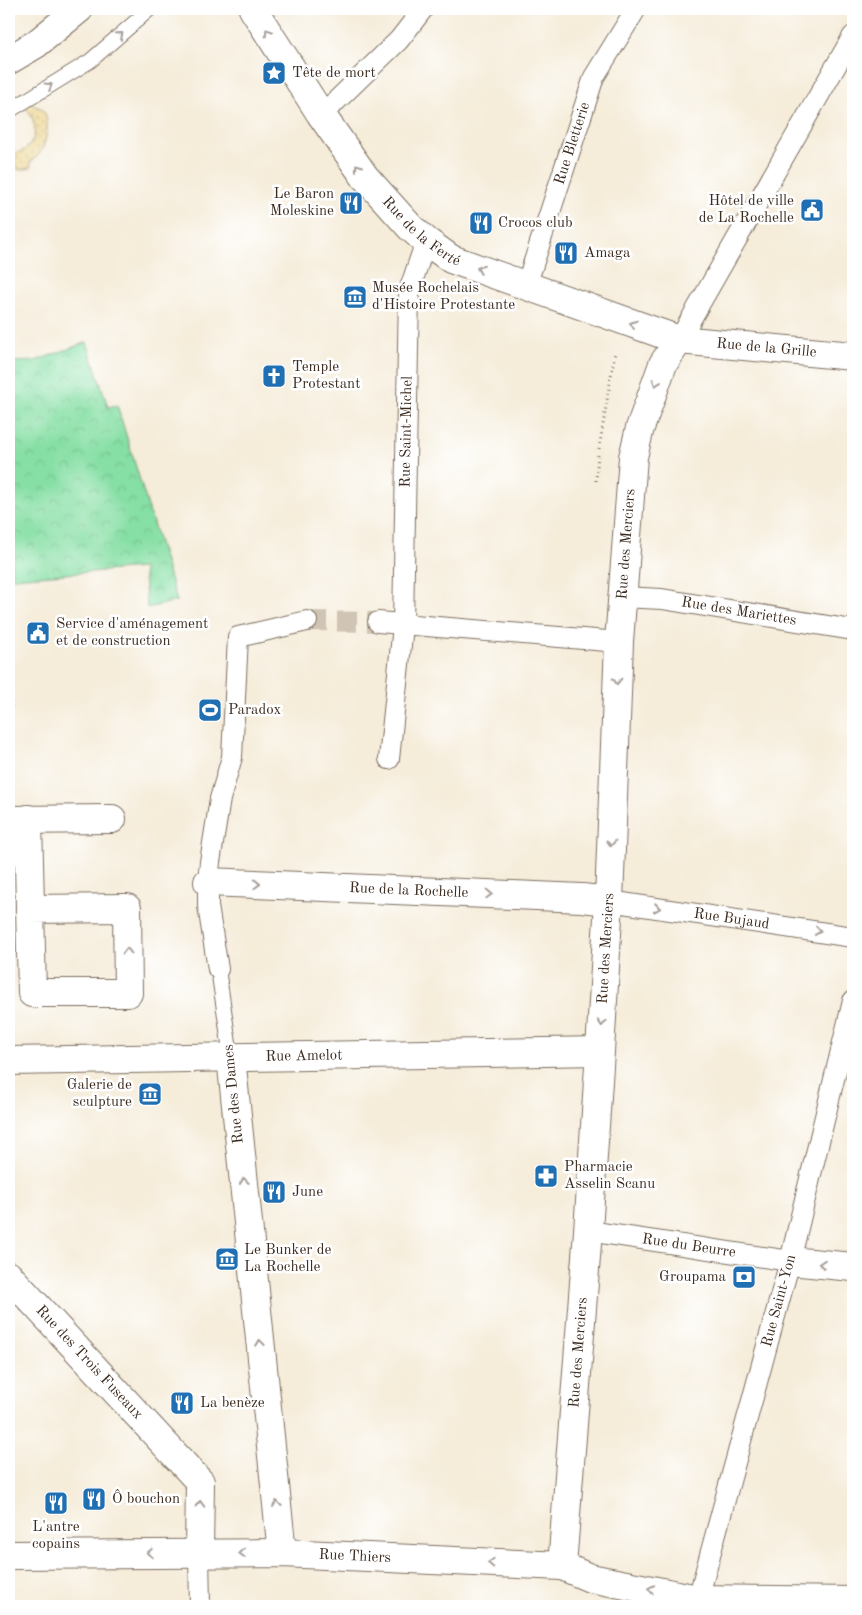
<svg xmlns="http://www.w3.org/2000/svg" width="862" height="1615" font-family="'Old Standard TT',serif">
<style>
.sand{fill:url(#sand-dots);stroke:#94825e}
.park{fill:url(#park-crowns);stroke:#608461}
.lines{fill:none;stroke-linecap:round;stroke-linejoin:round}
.pedestrian-tunnel{stroke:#d0c5b4;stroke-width:20;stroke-dasharray:20 10;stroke-linecap:butt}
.service-casing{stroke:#7c6e5f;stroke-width:16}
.pedestrian-casing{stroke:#7c6e5f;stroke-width:22}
.minor-casing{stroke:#7c6e5f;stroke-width:30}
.secondary-casing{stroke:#7c6e5f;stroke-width:30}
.path{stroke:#7c6e5f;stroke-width:3;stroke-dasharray:1 4;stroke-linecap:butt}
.service{stroke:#fff;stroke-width:14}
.pedestrian{stroke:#fff;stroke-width:20}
.minor{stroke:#fff;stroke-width:28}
.secondary{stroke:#fff;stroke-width:28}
.oneway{stroke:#a79f9a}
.labels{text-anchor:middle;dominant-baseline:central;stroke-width:5;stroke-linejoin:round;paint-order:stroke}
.poi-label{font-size:15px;fill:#3b2a1e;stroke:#fff;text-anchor:start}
.street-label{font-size:15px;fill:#3b2a1e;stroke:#fff}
</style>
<defs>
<pattern id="sand-dots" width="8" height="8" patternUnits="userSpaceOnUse" patternTransform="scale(1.25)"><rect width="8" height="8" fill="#eeda9e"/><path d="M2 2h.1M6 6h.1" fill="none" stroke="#cdbb88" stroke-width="1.8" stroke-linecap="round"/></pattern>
<pattern id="park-crowns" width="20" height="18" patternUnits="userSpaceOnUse" patternTransform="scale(1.25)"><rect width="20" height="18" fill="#86dfa4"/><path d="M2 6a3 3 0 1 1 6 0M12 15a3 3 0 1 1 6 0" fill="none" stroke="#75c08d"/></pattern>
</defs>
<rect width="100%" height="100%" fill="#fff"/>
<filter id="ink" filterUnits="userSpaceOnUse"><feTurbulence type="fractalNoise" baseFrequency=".02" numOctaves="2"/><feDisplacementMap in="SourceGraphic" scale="10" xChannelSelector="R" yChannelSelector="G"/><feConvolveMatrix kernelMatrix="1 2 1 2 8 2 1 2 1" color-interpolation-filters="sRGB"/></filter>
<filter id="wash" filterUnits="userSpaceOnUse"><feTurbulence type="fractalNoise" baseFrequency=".0096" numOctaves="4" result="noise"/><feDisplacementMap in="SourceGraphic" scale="20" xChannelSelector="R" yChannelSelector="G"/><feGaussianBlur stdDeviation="1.12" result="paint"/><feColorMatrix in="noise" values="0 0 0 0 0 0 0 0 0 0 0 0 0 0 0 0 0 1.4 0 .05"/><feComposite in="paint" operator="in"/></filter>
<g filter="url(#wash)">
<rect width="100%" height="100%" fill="#f5ecd9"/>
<!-- sand -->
<path class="sand" d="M 9,93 C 22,95 29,105 41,108 C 51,116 47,140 41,151 C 39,155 34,159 30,162 L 31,168 L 19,170 L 14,161 L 9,161 L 9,155 C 49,150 37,103 9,99 Z"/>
<!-- park -->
<path class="park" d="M 87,342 L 108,407 L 117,405 L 177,601 L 147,608 L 143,568 L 12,578 L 9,512 L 9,362 L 35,361 Z"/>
</g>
<g filter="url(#ink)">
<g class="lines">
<!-- pedestrian-tunnel -->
<path class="pedestrian-tunnel" d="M 307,621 L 378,622"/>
<!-- service casing -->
<g class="service-casing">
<path id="service" d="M 9,111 L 90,61 L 150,9
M 218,969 L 231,1057"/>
</g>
<!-- pedestrian casing -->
<g class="pedestrian-casing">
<g id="pedestrian">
<path d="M 320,113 L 333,104 L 399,40 L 423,9"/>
<path id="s1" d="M 526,286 L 594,77 L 636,9"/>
<path d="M 679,340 L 853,36"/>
<path id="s2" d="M 622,597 L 662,599 L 853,630"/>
<path d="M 378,622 L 619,642"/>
<path id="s3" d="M 389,759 L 403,626 L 409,291 L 426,241"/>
<path id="s4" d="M 609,901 L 853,937"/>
<path d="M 218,969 L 208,906 L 208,882 L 210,862 L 220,799 L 232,757 L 238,637 L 307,621"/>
<path id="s5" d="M 588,1231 L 790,1261"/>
<path d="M 199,1553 L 200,1606"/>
<path id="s6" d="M 698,1599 L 790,1261 L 853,1001"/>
</g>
</g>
<!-- minor casing -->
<g class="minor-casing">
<g id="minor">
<path id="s7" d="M 253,9 L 320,113 L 365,177 L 410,227 L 426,241 L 451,259 L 679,340 L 853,356"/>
<path d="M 28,819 L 32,993 L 128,993 L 127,908 L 30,909"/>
<path d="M 9,820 L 112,819"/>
<path id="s8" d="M 208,882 L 582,898 L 609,901"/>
<path d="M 231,1057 L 282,1553"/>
<path id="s9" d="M 9,1061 L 600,1051"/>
<path d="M 790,1261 L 853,1267"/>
<path id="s10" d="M 9,1276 L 200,1482 L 199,1553"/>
<path id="s11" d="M 9,1555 L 282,1553 L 562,1566 L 590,1578 L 698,1599 L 853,1601"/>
<path id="s12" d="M 562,1566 L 588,1231 L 600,1051 L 609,901 L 619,642 L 633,457 L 640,428 L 663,364 L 679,340"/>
</g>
</g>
<!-- secondary casing -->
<g class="secondary-casing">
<path id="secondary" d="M 9,60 L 36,44 L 79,9"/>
</g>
<!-- path -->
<path class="path" d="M 599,449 L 615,352
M 9,476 L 12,788
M 596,481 L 598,455"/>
<!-- service -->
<use href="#service" class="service"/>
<!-- pedestrian -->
<use href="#pedestrian" class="pedestrian"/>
<!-- minor -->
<use href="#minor" class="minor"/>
<!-- secondary -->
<use href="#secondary" class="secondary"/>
</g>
<!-- one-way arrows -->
<defs><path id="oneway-chevron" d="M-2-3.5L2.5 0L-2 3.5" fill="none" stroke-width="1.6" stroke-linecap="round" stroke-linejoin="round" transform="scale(1.25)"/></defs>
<g class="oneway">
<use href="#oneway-chevron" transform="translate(268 32) rotate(-123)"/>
<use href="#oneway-chevron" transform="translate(120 35) rotate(-41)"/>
<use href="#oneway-chevron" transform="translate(49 86) rotate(-32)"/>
<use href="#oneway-chevron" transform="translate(358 167) rotate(-125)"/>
<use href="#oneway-chevron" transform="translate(480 269) rotate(-159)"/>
<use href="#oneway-chevron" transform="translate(633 324) rotate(-161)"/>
<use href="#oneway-chevron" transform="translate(656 383) rotate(109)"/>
<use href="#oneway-chevron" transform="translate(617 681) rotate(92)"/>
<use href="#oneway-chevron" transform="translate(611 843) rotate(92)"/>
<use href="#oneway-chevron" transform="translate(257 884) rotate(2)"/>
<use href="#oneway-chevron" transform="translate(489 894) rotate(2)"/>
<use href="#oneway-chevron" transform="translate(657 908) rotate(8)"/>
<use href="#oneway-chevron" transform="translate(818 931) rotate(8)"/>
<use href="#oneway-chevron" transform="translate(127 951) rotate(-91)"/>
<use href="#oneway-chevron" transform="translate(602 1023) rotate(93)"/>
<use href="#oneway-chevron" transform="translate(244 1181) rotate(-96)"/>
<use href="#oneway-chevron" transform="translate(822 1264) rotate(-175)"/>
<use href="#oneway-chevron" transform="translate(260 1343) rotate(-96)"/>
<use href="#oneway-chevron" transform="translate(200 1504) rotate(-89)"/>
<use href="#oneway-chevron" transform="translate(277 1504) rotate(-96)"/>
<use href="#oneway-chevron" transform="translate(150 1553) rotate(179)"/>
<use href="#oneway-chevron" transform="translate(242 1553) rotate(180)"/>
<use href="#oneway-chevron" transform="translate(491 1563) rotate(-177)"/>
<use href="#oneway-chevron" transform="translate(651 1589) rotate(-169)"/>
</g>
</g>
<!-- icons -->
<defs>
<g id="sight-square" transform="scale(1.25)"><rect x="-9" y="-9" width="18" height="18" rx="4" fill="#1f6fb2" stroke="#fff"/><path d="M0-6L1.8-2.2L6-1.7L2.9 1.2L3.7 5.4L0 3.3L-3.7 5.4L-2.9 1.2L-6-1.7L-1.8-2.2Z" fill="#fff"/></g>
<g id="restaurant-square" transform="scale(1.25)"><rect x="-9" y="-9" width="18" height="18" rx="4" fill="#1f6fb2" stroke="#fff"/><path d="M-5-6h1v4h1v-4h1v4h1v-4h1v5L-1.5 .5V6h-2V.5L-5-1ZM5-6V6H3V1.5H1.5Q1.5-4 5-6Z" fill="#fff"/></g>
<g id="civic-square" transform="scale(1.25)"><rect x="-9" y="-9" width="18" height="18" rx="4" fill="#1f6fb2" stroke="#fff"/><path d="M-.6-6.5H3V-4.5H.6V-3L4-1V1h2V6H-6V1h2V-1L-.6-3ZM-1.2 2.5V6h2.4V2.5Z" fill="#fff"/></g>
<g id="museum-square" transform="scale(1.25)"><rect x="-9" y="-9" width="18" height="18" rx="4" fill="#1f6fb2" stroke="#fff"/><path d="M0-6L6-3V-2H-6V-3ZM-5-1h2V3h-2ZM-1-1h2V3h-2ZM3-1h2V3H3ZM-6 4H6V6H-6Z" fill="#fff"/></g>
<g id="church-square" transform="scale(1.25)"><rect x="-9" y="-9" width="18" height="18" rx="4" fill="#1f6fb2" stroke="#fff"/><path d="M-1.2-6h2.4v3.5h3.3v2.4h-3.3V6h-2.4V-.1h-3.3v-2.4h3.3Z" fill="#fff"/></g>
<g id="stadium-square" transform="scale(1.25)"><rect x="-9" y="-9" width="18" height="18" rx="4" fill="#1f6fb2" stroke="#fff"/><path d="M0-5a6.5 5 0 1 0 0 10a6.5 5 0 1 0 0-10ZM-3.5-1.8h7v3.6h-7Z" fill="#fff"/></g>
<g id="pharmacy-square" transform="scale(1.25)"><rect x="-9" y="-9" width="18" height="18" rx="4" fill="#1f6fb2" stroke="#fff"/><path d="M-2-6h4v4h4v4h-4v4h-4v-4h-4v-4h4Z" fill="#fff"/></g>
<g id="bank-square" transform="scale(1.25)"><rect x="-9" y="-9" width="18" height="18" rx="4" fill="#1f6fb2" stroke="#fff"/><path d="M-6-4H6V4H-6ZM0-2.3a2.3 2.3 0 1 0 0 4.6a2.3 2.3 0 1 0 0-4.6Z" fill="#fff"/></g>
</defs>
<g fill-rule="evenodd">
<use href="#sight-square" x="274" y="73"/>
<use href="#restaurant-square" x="351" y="203"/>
<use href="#civic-square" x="812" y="210"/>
<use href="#restaurant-square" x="481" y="223"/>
<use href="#restaurant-square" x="566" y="253"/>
<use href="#museum-square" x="355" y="297"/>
<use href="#church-square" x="274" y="376"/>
<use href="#civic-square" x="38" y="633"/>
<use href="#stadium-square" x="210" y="710"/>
<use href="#museum-square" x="150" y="1094"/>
<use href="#pharmacy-square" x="546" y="1176"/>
<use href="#restaurant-square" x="274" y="1192"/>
<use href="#museum-square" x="227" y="1259"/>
<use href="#bank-square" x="744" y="1277"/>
<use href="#restaurant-square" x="182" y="1403"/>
<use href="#restaurant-square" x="94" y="1499"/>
<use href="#restaurant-square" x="56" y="1503"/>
</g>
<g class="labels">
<!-- poi labels -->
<g class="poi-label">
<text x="292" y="73">Tête de mort</text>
<text x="334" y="194" text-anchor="end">Le Baron<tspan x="334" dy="17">Moleskine</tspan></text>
<text x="794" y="201" text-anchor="end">Hôtel de ville<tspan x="794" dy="17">de La Rochelle</tspan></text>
<text x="498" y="223">Crocos club</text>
<text x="584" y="253">Amaga</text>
<text x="372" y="288">Musée Rochelais<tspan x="372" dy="17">d'Histoire Protestante</tspan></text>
<text x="292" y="367">Temple<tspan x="292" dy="17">Protestant</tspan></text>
<text x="56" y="624">Service d'aménagement<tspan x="56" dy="17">et de construction</tspan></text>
<text x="228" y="710">Paradox</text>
<text x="132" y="1085" text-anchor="end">Galerie de<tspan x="132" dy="17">sculpture</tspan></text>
<text x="564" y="1167">Pharmacie<tspan x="564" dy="17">Asselin Scanu</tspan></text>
<text x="292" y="1192">June</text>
<text x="244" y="1250">Le Bunker de<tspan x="244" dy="17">La Rochelle</tspan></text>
<text x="726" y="1277" text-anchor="end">Groupama</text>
<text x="200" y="1403">La benèze</text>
<text x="112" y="1499">Ô bouchon</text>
<text x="56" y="1527" text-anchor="middle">L'antre<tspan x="56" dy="17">copains</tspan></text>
</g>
<!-- street labels -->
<g class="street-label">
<text stroke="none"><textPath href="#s1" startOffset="150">Rue Bletterie</textPath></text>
<text stroke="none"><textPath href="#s7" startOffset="281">Rue de la Ferté</textPath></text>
<text stroke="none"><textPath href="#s7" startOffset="651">Rue de la Grille</textPath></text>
<text stroke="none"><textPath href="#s3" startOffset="328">Rue Saint-Michel</textPath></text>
<text stroke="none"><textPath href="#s12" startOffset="1024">Rue des Merciers</textPath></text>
<text stroke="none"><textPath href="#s2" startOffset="118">Rue des Mariettes</textPath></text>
<text stroke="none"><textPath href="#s8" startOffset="201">Rue de la Rochelle</textPath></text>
<text stroke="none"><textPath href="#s4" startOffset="124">Rue Bujaud</textPath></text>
<text stroke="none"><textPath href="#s12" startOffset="619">Rue des Merciers</textPath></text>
<text stroke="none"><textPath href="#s9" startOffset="295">Rue Amelot</textPath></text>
<text transform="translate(234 1094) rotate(-96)">Rue des Dames</text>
<text stroke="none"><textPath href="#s5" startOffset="102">Rue du Beurre</textPath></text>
<text stroke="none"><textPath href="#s6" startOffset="309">Rue Saint-Yon</textPath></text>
<text stroke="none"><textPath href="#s12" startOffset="214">Rue des Merciers</textPath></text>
<text stroke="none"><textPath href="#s10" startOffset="118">Rue des Trois Fuseaux</textPath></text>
<text stroke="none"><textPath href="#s11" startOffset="346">Rue Thiers</textPath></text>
</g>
</g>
<!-- margin -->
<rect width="862" height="1615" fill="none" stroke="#fff" stroke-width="30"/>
</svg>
